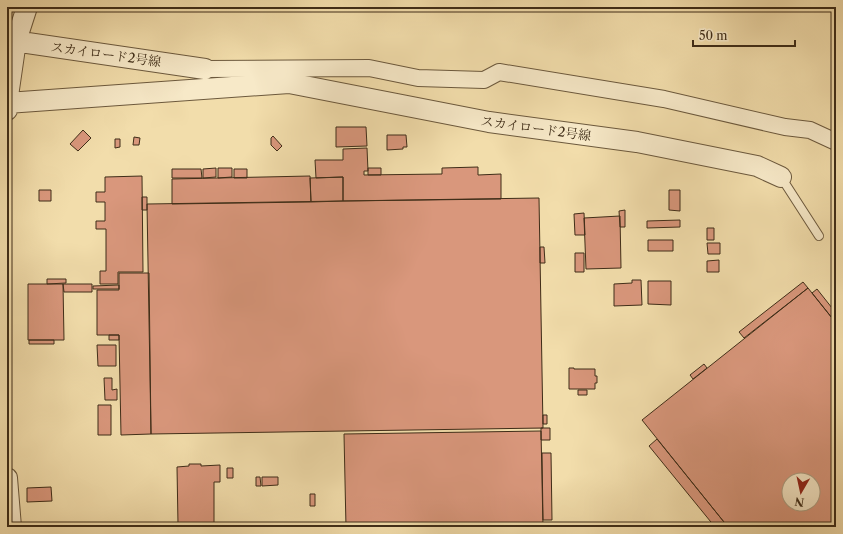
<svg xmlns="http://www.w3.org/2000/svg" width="843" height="534" font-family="'Libre Caslon Text','Noto Serif JP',serif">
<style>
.building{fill:#d9977c;stroke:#3f2d18;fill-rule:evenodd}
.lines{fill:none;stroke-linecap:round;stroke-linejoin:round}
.service-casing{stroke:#6c593d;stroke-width:10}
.minor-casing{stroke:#6c593d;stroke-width:18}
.tertiary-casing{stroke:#6c593d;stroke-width:22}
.service{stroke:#f7e9c8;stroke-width:8}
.minor{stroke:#f7e9c8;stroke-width:16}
.tertiary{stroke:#f7e9c8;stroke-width:20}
.labels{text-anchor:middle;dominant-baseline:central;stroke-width:3;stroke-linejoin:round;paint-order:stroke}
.street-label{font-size:13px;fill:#3f2d18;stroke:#f7e9c8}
</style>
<rect width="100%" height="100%" fill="#f2ddab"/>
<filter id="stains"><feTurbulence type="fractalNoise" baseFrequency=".005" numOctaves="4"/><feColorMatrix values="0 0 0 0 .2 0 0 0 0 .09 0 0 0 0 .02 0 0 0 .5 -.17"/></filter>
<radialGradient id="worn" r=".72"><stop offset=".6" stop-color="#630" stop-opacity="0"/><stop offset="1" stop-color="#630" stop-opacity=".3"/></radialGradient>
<!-- building -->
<path class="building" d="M 336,127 L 366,127 L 367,146 L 336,147 Z
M 83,130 L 91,138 L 78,151 L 70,144 Z
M 387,135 L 406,135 L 407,147 L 403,147 L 403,149 L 387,150 Z
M 273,136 L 282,146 L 277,151 L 271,145 L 271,138 Z
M 134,137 L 140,138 L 139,145 L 133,145 Z
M 115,139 L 120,139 L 120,147 L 115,148 Z
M 367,148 L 368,171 L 364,171 L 364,175 L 442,174 L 442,168 L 478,167 L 478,175 L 501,174 L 501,199 L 343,201 L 343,177 L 316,178 L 315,160 L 343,160 L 343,149 Z
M 216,168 L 216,177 L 203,178 L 203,169 Z
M 218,168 L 232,168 L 232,177 L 218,178 Z
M 368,168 L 381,168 L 381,175 L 368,175 Z
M 172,169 L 201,169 L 202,178 L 172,178 Z
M 234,169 L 247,169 L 247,178 L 234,178 Z
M 142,176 L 143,272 L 118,272 L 118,284 L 100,284 L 100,271 L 106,271 L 106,229 L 96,229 L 96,221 L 105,221 L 105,202 L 96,202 L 96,192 L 105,192 L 105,177 Z
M 310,176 L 311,202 L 172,204 L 172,179 Z
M 343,177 L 343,201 L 311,202 L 310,178 Z
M 39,190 L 51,190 L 51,201 L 39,201 Z
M 669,190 L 680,190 L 680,211 L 669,210 Z
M 142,197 L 147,197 L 147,210 L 142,210 Z
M 539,198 L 543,428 L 151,434 L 147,204 Z
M 625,210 L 625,227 L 620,227 L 619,211 Z
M 584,213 L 585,235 L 575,235 L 574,214 Z
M 620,216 L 621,268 L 586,269 L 584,218 Z
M 680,220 L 680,227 L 647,228 L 647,221 Z
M 707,228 L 714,228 L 714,240 L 707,240 Z
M 648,240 L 673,240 L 673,251 L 648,251 Z
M 707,243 L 720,243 L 720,254 L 708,254 Z
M 540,247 L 544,247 L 545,263 L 540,263 Z
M 575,253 L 584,253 L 584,272 L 575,272 Z
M 719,260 L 719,272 L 707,272 L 707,261 Z
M 119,273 L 149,273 L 151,434 L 121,435 L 119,335 L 97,335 L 97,290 L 119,290 Z
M 47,279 L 66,279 L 66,283 L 47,284 Z
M 632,280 L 641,280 L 642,305 L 614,306 L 614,284 L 632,283 Z
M 648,281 L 671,281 L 671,305 L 648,304 Z
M 803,282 L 808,288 L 744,338 L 739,332 Z
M 28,284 L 63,284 L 64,340 L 28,340 Z
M 63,284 L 92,284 L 92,292 L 64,292 Z
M 119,285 L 119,289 L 93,289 L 93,286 Z
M 808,288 L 836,323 L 836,527 L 728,527 L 642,420 ZM 789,480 L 813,480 L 813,504 L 789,504 Z
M 817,289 L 836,313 L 836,323 L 812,293 Z
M 109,335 L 119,335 L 119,340 L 109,340 Z
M 29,340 L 54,340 L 54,344 L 29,344 Z
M 97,345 L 116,345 L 116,366 L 98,366 Z
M 704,364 L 707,368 L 693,379 L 690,375 Z
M 569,368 L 574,368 L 574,369 L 595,369 L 595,376 L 597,376 L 597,383 L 595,383 L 595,389 L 569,389 Z
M 104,378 L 112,378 L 112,390 L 117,389 L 117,400 L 105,400 Z
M 578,390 L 587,390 L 587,395 L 578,395 Z
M 98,405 L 111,405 L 111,435 L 98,435 Z
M 543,415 L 547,415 L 547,424 L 543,424 Z
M 541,428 L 550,428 L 550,440 L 541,440 Z
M 541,431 L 543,527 L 346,527 L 344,434 Z
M 657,439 L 728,527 L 715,527 L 649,446 Z
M 542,453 L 551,453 L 552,520 L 543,520 Z
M 189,464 L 201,464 L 201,466 L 220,465 L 220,482 L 214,482 L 214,523 L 178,524 L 177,467 L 189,466 Z
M 227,468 L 233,468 L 233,478 L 227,478 Z
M 256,477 L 260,477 L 261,486 L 256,486 Z
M 262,477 L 278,477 L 278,485 L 262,486 Z
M 51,487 L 52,501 L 27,502 L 27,488 Z
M 310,494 L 315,494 L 315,506 L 310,506 Z
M 283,523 L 313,523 L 313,527 L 283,527 Z"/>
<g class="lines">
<!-- service casing -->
<g class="service-casing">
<path id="service" d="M 781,177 L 819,236"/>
</g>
<!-- minor casing -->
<g class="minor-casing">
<path id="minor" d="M 205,69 L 369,68 L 418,78 L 484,80 L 499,72 L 664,99 L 785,127 L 810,130 L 836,142"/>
</g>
<!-- tertiary casing -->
<g class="tertiary-casing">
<path id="tertiary" d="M 7,40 L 205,69
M 7,103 L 289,83 L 489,122 L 637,142 L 757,166 L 781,177
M 7,110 L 7,103 L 16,41 L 27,7
M 7,478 L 11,527"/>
</g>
<!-- service -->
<use href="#service" class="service"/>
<!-- minor -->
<use href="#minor" class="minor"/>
<!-- tertiary -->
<use href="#tertiary" class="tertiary"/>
</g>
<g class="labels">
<!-- street labels -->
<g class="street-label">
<text transform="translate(106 54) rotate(8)">スカイロード2号線</text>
<text transform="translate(536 128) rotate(8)">スカイロード2号線</text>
</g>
</g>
<!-- margin -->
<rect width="843" height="534" fill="none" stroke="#f2ddab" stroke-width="24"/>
<rect x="8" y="8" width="827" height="518" fill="none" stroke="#3f2d18" stroke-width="2"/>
<rect x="12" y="12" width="819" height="510" fill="none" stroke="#3f2d18"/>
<!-- north arrow -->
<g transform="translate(801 492) rotate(189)"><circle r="19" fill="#f7e9c8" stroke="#ad9e82"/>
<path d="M0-3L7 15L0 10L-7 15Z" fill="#8f2418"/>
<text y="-6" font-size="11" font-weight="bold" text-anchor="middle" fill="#3f2d18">N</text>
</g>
<!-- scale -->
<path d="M693 40v6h102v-6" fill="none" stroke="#3f2d18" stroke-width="2"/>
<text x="699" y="40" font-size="12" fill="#3f2d18" stroke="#f7e9c8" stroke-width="3" paint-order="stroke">50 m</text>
<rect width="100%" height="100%" filter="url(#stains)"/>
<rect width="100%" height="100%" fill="url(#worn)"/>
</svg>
